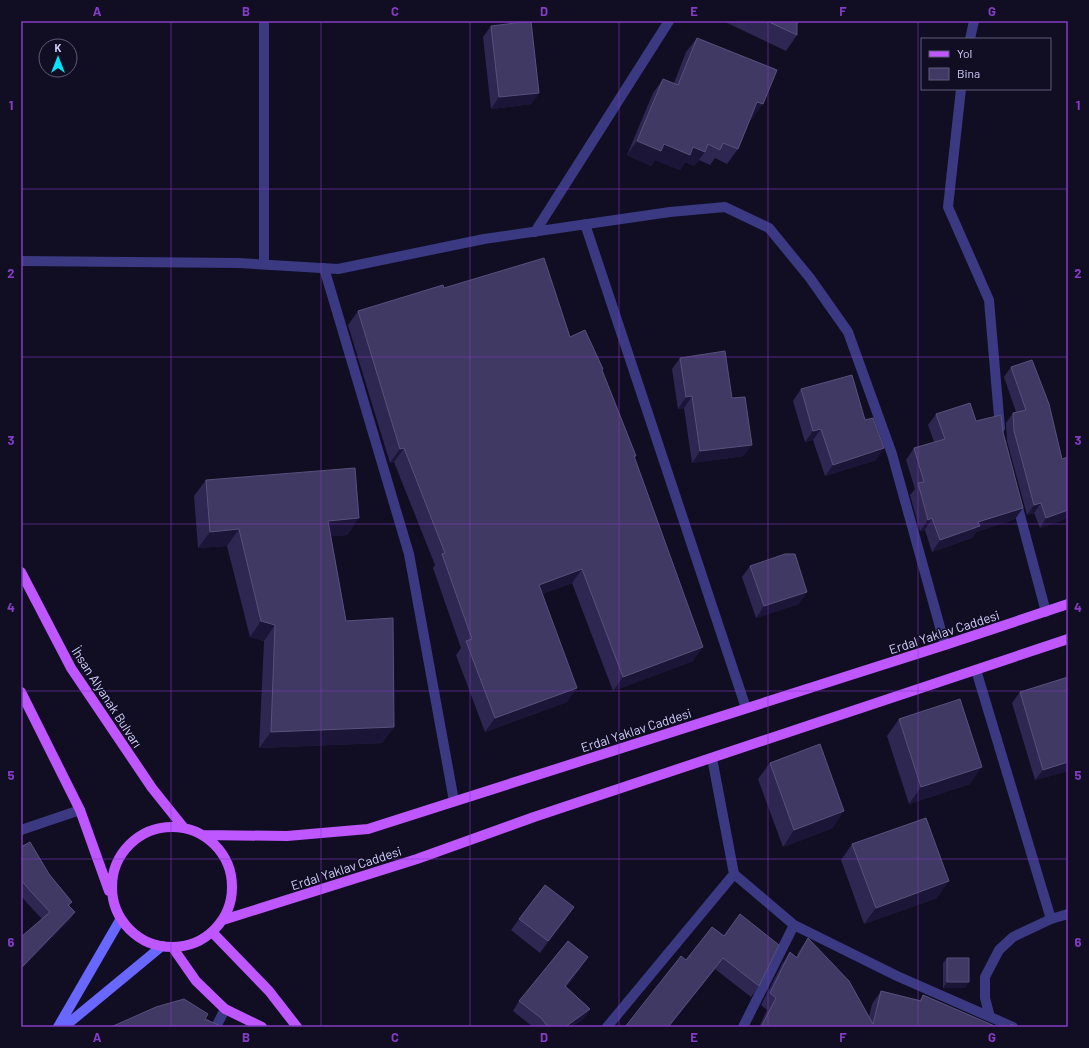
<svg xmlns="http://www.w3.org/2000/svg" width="1089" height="1048" font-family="Barlow,sans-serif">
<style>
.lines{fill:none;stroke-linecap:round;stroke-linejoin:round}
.minor{stroke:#3a3982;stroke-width:10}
.secondary{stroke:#6867ff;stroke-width:10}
.primary{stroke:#be57ff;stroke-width:10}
.wall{fill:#2e2751}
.shaded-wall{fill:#1b1537}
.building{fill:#403964;stroke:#57517c}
.grid{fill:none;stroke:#843cc5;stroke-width:1;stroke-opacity:0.55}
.labels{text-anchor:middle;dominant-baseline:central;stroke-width:3;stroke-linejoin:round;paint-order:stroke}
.street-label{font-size:13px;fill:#d4d0ff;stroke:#110e23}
.neatline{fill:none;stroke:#843cc5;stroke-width:1.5}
.grid-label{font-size:13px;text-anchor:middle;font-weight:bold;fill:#843cc5}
</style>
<rect width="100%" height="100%" fill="#110e23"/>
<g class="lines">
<!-- minor -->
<path class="minor" d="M 264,21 L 264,264
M 970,39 L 974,21
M 961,89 L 948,207 L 989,300 L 1000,428
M 585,224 L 746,708
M 535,232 L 669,21
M 21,261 L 239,263 L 338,269 L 484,239 L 670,212 L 725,207 L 769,228 L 810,278 L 848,332 L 892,454 L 945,645
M 324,268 L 409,554 L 454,801
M 1016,500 L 1046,612
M 976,670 L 1051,919
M 712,758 L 734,874 L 794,925 L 897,976 L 1013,1027
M 21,830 L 80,810
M 990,1017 L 985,998 L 985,977 L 999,950 L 1013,937 L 1051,919 L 1068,914
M 216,1027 L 225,1009
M 607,1027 L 734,874
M 743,1027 L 794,925"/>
<!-- secondary -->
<path class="secondary" d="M 58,1027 L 120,920
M 64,1027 L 162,946"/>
<!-- primary -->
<path class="primary" d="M 21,572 L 71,668 L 152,788 L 184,828
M 21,692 L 80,810 L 109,891
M112 887a60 60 0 1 1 120 0a60 60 0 1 1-120 0Z
M 203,835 L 287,836 L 368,829 L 945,645 L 1068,604
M 223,920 L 417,859 L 534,817 L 1068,639
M 212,932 L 269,991 L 297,1027
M 173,948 L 196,981 L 225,1009 L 262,1027"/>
</g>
<!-- wall -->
<path class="wall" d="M 723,21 L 798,21 L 797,24 L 797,35 L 786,51 Z
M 491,26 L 539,93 L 531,104 L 491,109 L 483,37 Z
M 697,38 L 752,119 L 751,118 L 738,149 L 727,164 L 715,158 L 710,165 L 699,160 L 694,166 L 685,162 L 680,170 L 655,160 L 651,166 L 627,155 L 653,93 L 663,79 L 674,83 L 686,52 Z
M 444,288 L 570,337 L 603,369 L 602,371 L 635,458 L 693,661 L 613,691 L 572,583 L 542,594 L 567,702 L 485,732 L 456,655 L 461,648 L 433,568 L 435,565 L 394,462 L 390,463 L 348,325 L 358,311 Z
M 680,358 L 732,398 L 744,456 L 692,463 L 684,408 L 678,409 L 672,369 Z
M 1011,367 L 1068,518 L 1040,528 L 1034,513 L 1027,515 L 1007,441 L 1006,423 L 1013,413 L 1016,412 L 1004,377 Z
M 801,389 L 876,460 L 825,476 L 813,440 L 805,442 L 793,401 Z
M 936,414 L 976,421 L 1003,432 L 1023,508 L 1015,519 L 976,532 L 972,538 L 932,552 L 925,530 L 920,531 L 910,495 L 915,489 L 906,460 L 914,448 L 934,442 L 928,425 Z
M 206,480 L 348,535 L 331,536 L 346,621 L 394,727 L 382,743 L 259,748 L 264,641 L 250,637 L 227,546 L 198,548 L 194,496 Z
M 750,566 L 799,604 L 756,618 L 742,577 Z
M 1020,692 L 1068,771 L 1035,780 L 1012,703 Z
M 899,719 L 970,784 L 909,804 L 887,736 Z
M 770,763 L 833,828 L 783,847 L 758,779 Z
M 852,844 L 937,898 L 864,924 L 841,860 Z
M 21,847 L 49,874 L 72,902 L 69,906 L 75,912 L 69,921 L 42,919 L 27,903 L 21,896 Z
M 519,919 L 566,919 L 540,953 L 511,930 Z
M 712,927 L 759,986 L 751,997 L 715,969 L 669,1027 L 625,1027 L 686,960 Z
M 808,938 L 869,1017 L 872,1004 L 881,991 L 919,1001 L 923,995 L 997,1027 L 759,1027 L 767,1010 L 761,1005 L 782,964 L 790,952 L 796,957 L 799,951 Z
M 947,958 L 965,988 L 943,988 L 943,963 Z
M 582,967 L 566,987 L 590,1009 L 583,1019 L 571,1027 L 533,1027 L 513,1011 L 519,1001 Z"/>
<!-- shaded-wall -->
<path class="shaded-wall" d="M 539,93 L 531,104 L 491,109 L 499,97 Z
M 757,102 L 763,104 L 752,119 L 747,116 Z
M 637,141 L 664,144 L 693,147 L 705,152 L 694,166 L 685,162 L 680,170 L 655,160 L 651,166 L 627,155 Z
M 692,396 L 684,408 L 678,409 L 686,397 Z
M 821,429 L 813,440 L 805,442 L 813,431 Z
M 752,445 L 744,456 L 692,463 L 700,451 Z
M 404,448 L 394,462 L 390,463 L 400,449 Z
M 884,448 L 876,460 L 825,476 L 833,465 Z
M 1041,503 L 1034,513 L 1027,515 L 1034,505 Z
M 1023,508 L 1015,519 L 976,532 L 972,538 L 932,552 L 940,540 L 978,522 Z
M 1068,510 L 1068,518 L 1040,528 L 1046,518 Z
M 359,518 L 348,535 L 316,538 L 328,521 Z
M 932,518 L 925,530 L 920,531 L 928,520 Z
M 239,529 L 227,546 L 198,548 L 210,532 Z
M 582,569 L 572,583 L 529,599 L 539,585 Z
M 807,592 L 799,604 L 756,618 L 764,606 Z
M 261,621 L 275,625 L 264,641 L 250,637 Z
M 703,647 L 693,661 L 613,691 L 623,677 Z
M 577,688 L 567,702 L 485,732 L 495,718 Z
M 394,727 L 382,743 L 259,748 L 271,732 Z
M 1068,762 L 1068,771 L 1035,780 L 1043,770 Z
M 982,767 L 970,784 L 909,804 L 921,787 Z
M 844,811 L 833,828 L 783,847 L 794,830 Z
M 949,881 L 937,898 L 864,924 L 876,908 Z
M 574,907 L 566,919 L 540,953 L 548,941 Z
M 75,912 L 69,921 L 21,970 L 21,968 Z
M 588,957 L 582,967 L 558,996 L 565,986 Z
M 723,958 L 715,969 L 669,1027 L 668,1027 Z
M 947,982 L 969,982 L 965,988 L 943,988 Z
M 590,1009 L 583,1019 L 571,1027 L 565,1027 Z"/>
<!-- building -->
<path class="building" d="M 531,21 L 539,93 L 499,97 L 491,26 Z
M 767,21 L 798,21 L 797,24 L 797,35 Z
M 697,38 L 777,70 L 763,104 L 757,102 L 738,149 L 723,143 L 720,150 L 708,144 L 705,152 L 693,147 L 690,155 L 664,144 L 661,151 L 637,141 L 663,79 L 678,85 Z
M 544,258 L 570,337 L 585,330 L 603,369 L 602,370 L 636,456 L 634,456 L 703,647 L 623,677 L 582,569 L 539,585 L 577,688 L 495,718 L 466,641 L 472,639 L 442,554 L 445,553 L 404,448 L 400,449 L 358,311 L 443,285 L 444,288 Z
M 725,351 L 732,398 L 745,397 L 752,445 L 700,451 L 692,396 L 686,397 L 680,358 Z
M 1032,360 L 1049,404 L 1062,459 L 1068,457 L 1068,510 L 1046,518 L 1041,503 L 1034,505 L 1014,431 L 1013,413 L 1026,410 L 1011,367 Z
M 852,375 L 865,420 L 873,418 L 884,448 L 833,465 L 821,429 L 813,431 L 801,389 Z
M 970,403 L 976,421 L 1001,415 L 1003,432 L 1023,508 L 978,522 L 980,526 L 940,540 L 932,518 L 928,520 L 918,483 L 924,482 L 914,448 L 945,439 L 936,414 Z
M 355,468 L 359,518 L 328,521 L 346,621 L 393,618 L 394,727 L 271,732 L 275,625 L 261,621 L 239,529 L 210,532 L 206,480 Z
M 785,554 L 795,554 L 807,592 L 764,606 L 750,566 Z
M 1068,677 L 1068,762 L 1043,770 L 1020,692 Z
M 960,699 L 982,767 L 921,787 L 899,719 Z
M 820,744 L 844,811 L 794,830 L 770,763 Z
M 926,818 L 949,881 L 876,908 L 852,844 Z
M 30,842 L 49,874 L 72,902 L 68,905 L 75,912 L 21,968 L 21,937 L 50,912 L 33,894 L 21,880 L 21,847 Z
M 545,885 L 574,907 L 548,941 L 519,919 Z
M 740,914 L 779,945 L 759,986 L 723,958 L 668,1027 L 625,1027 L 681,956 L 686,960 L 712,927 L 724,936 Z
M 808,938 L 849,981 L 873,1024 L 881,991 L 921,1001 L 923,995 L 997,1027 L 761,1027 L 776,998 L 770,993 L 790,952 L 797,958 Z
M 568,941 L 588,957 L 565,986 L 590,1009 L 565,1027 L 548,1027 L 541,1018 L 519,1001 Z
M 947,958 L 969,958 L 969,982 L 947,982 Z
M 184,999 L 208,1014 L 205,1019 L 223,1027 L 111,1027 L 156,1007 Z
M 1011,1024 L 1017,1027 L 1009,1027 Z"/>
<!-- grid -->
<path class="grid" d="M 171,21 L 171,1027M 321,21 L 321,1027M 470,21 L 470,1027M 619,21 L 619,1027M 768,21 L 768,1027M 918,21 L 918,1027M 21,189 L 1068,189M 21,357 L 1068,357M 21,524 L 1068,524M 21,691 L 1068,691M 21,859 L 1068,859"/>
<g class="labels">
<!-- street labels -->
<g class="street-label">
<text transform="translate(944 632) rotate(-18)">Erdal Yaklav Caddesi</text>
<text transform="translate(107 697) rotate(57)">İhsan Alyanak Bulvarı</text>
<text transform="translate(636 730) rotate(-18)">Erdal Yaklav Caddesi</text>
<text transform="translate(346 868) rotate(-18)">Erdal Yaklav Caddesi</text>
</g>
</g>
<!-- border -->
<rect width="1089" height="1048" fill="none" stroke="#110e23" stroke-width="44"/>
<!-- legend -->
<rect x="921" y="38" width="130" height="52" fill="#110e23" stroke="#5f5c7b"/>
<rect x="929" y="51" width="20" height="6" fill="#be57ff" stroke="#5f5c7b"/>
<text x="957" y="58" font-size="12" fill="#d4d0ff">Yol</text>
<rect x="929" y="68" width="20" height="12" fill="#403964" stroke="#5f5c7b"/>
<text x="957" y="78" font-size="12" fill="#d4d0ff">Bina</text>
<!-- north arrow -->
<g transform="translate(58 58)"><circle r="19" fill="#110e23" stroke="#5f5c7b"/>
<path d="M0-3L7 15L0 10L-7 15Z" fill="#00e5fb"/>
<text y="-6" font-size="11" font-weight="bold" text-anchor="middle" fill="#d4d0ff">K</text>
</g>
<rect x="22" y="22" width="1045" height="1004" class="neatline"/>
<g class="grid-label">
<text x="97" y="16">A</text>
<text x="246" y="16">B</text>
<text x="395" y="16">C</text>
<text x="544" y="16">D</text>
<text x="694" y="16">E</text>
<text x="843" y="16">F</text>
<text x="992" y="16">G</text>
<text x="11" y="110">1</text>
<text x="1078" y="110">1</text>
<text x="11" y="278">2</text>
<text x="1078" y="278">2</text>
<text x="11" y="445">3</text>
<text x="1078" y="445">3</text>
<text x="11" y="612">4</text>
<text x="1078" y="612">4</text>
<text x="11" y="780">5</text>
<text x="1078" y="780">5</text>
<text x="11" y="947">6</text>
<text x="1078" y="947">6</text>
<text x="97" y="1042">A</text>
<text x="246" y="1042">B</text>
<text x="395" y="1042">C</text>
<text x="544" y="1042">D</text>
<text x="694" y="1042">E</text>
<text x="843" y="1042">F</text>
<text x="992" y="1042">G</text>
</g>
</svg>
